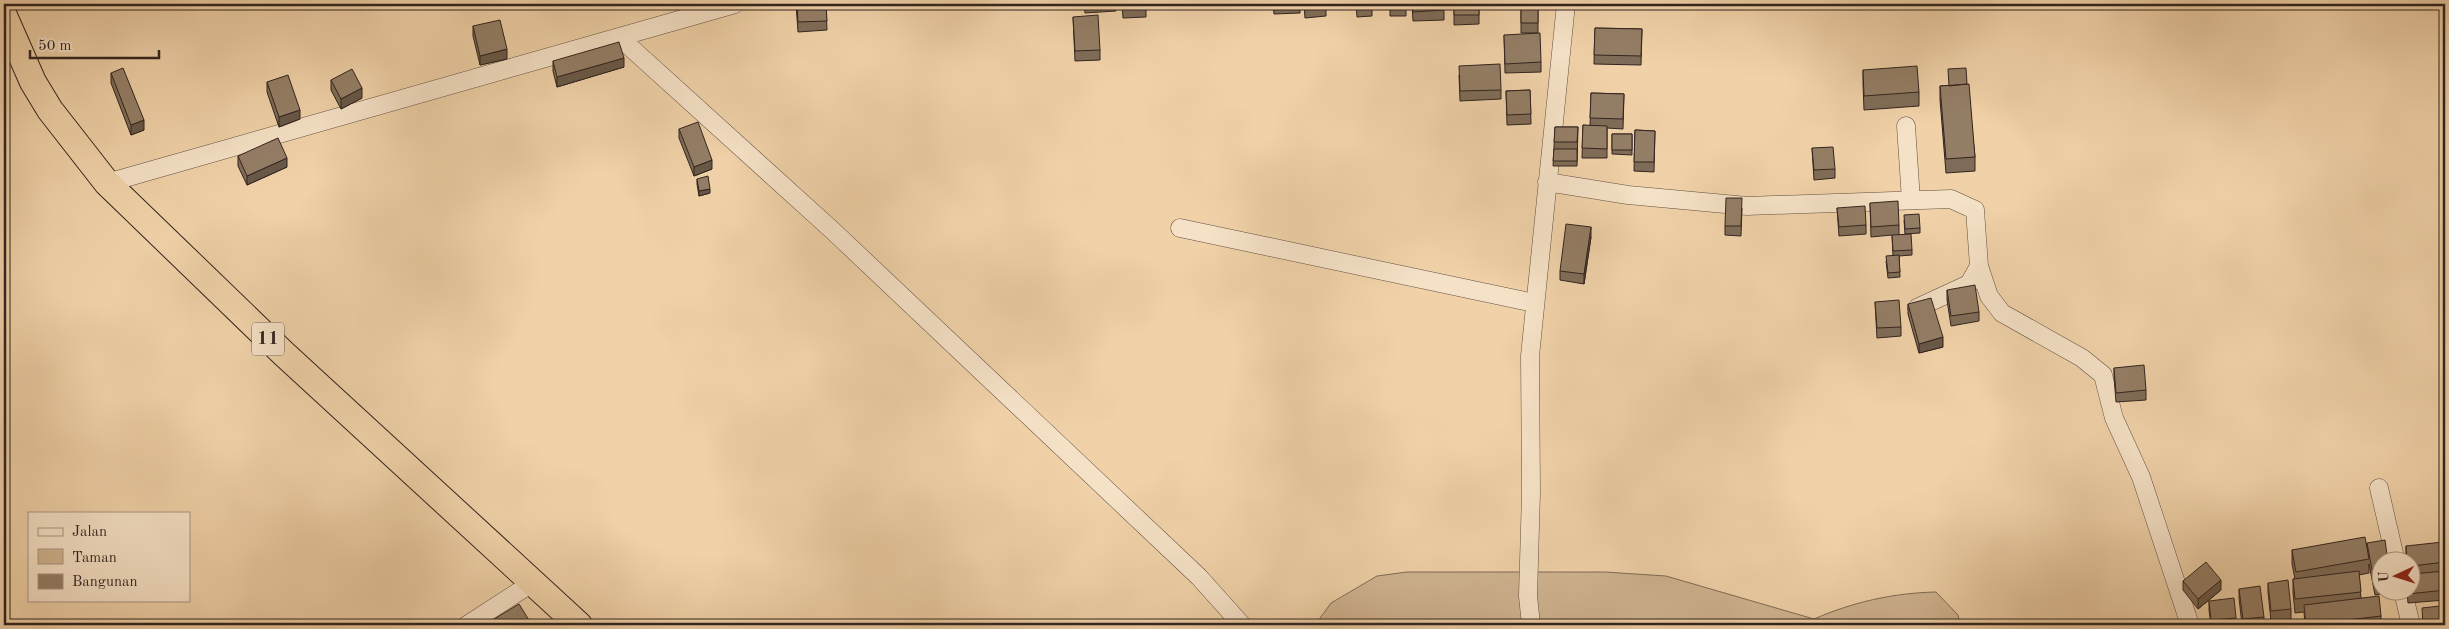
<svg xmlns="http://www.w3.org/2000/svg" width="2449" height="629" font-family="'Old Standard TT',serif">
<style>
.green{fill:#d0b491;stroke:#806c58}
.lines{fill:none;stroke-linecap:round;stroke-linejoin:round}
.minor-casing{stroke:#614f41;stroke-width:19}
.highway-casing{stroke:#31241f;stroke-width:28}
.minor{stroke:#f5e1c6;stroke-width:18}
.highway{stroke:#f0d1a8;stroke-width:26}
.wall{fill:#7f6c58;stroke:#31241f}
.shaded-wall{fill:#685847;stroke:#31241f}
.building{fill:#947e66;stroke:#31241f}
.labels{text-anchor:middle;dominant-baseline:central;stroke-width:4.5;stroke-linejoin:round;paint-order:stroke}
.shield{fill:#f5e1c6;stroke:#6c5d51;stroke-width:1}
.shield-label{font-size:19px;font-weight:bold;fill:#31241f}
</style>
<rect width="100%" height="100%" fill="#f0d1a8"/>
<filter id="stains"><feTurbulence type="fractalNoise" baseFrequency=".004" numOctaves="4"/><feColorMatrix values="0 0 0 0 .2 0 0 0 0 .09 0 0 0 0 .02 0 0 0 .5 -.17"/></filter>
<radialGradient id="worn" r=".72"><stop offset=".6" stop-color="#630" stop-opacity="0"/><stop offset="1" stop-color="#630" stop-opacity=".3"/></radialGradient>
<!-- green -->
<path class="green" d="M 1407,572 L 1605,572 L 1666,576 L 1814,619 C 1853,602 1893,593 1936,592 L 1958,615 L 1960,625 L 1315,625 L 1331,603 L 1377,576 Z"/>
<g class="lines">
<!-- minor casing -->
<g class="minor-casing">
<path id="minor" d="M 619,37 L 832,230 L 1199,577 L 1242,625
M 1906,126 L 1911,200
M 1547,182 L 1628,195 L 1747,206 L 1951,199 L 1975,210 L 1979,266 L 1969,284 L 1917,308
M 107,183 L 735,4
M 1180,228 L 1534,303
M 1979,266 L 1989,296 L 2002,313 L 2082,358 L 2103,375 L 2114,418 L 2141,477 L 2190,625
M 2379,488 L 2396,562
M 2403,592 L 2411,625
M 467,625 L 532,583
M 1531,625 L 1528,596 L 1531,493 L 1530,356 L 1566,4"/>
</g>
<!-- highway casing -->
<g class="highway-casing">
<path id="highway" d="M 4,16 L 33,82 L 50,110 L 107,183 L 283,353 L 579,625"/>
</g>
<!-- minor -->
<use href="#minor" class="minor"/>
<!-- highway -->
<use href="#highway" class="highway"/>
</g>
<!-- wall -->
<path class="wall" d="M 796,4 L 826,4 L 827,30 L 798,32 Z
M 1084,4 L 1116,4 L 1116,11 L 1085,13 Z
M 1122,4 L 1146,4 L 1146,17 L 1123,18 Z
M 1273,4 L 1300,4 L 1300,13 L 1274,14 Z
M 1304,4 L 1326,4 L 1326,16 L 1305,18 Z
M 1356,4 L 1372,4 L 1372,16 L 1357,17 Z
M 1390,4 L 1406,4 L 1406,16 L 1390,16 Z
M 1412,4 L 1444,4 L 1444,20 L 1413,21 Z
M 1454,4 L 1479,4 L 1479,24 L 1454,25 Z
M 1521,4 L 1538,4 L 1538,33 L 1521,33 Z
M 1073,17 L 1100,50 L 1100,60 L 1075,61 Z
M 473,26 L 507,59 L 480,65 L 473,36 Z
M 1595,28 L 1642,29 L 1641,65 L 1594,64 Z
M 1504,35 L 1541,62 L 1541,72 L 1505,73 Z
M 553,61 L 624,67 L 557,87 L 553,71 Z
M 1863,70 L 1919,92 L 1919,106 L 1864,110 L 1863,84 Z
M 111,73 L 144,130 L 131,135 L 111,83 Z
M 1459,75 L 1501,90 L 1501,99 L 1460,101 Z
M 331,80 L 362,98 L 341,109 L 331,90 Z
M 267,82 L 300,119 L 279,127 L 267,92 Z
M 1967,84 L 1975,157 L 1975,171 L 1946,173 L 1940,100 L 1940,86 Z
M 1530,90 L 1531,124 L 1507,125 L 1506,91 Z
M 1591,93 L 1624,94 L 1623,129 L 1607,128 L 1607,158 L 1582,158 L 1583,125 L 1590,126 Z
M 1555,127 L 1578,127 L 1577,166 L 1553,166 Z
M 679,129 L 712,169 L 694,176 L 679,138 Z
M 1635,130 L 1655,131 L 1654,172 L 1634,171 Z
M 1612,134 L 1632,134 L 1632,155 L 1612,154 Z
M 1812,148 L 1835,169 L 1835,178 L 1814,180 Z
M 238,156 L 287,167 L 247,185 L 238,166 Z
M 697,179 L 710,193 L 699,196 L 697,184 Z
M 1870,203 L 1899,225 L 1899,235 L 1912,250 L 1912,255 L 1899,256 L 1900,277 L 1888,278 L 1886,261 L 1893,256 L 1892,235 L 1871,237 Z
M 1742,208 L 1741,236 L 1725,235 L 1725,226 Z
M 1837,208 L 1866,225 L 1866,234 L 1839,236 Z
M 1904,220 L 1920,228 L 1920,233 L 1905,234 Z
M 1591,237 L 1584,284 L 1560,280 L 1560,271 Z
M 1947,290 L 1979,312 L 1979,321 L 1951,326 L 1947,300 Z
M 1875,302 L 1901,327 L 1901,336 L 1877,338 Z
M 1908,304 L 1943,347 L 1919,353 L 1908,314 Z
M 2114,368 L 2146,390 L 2146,400 L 2116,402 L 2114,377 Z
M 2367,543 L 2382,562 L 2382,592 L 2392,592 L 2375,595 L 2369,564 L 2369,573 L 2359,575 L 2361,598 L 2381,616 L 2381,625 L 2305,625 L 2304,612 L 2295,613 L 2293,593 L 2293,579 L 2295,579 L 2292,564 L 2292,550 L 2367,547 Z
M 2406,546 L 2445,562 L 2445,600 L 2408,603 L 2407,592 L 2412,592 L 2412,562 L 2406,562 Z
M 2183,581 L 2221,590 L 2198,609 L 2183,590 Z
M 2268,583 L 2291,609 L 2291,619 L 2271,621 L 2268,592 Z
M 2239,589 L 2264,617 L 2264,625 L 2242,625 L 2239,598 Z
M 2209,601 L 2236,618 L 2236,625 L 2211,625 L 2209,610 Z"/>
<!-- shaded-wall -->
<path class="shaded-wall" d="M 507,49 L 507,59 L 480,65 L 480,56 Z
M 624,58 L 624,67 L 557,87 L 557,77 Z
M 362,88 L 362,98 L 341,109 L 341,99 Z
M 300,110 L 300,119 L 279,127 L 279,117 Z
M 144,120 L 144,130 L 131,135 L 131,125 Z
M 287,158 L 287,167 L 247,185 L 247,176 Z
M 712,160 L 712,169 L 694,176 L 694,167 Z
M 710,189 L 710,193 L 699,196 L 699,191 Z
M 1591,227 L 1591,237 L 1584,284 L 1584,274 Z
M 1943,337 L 1943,347 L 1919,353 L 1919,344 Z
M 2221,580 L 2221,590 L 2198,609 L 2198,599 Z"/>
<!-- building -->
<path class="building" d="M 797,4 L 826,4 L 827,21 L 798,22 Z
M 1123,4 L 1146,4 L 1146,7 L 1123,9 Z
M 1304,4 L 1326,4 L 1326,7 L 1305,8 Z
M 1357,4 L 1372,4 L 1372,7 L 1357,7 Z
M 1390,4 L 1406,4 L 1406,6 L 1390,7 Z
M 1413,4 L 1444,4 L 1444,10 L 1413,12 Z
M 1454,4 L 1479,4 L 1479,15 L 1454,15 Z
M 1521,4 L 1538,4 L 1538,23 L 1521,23 Z
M 1098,15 L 1100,50 L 1075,51 L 1073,17 Z
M 500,20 L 507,49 L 480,56 L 473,26 Z
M 1595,28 L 1642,29 L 1641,56 L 1594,55 Z
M 1540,33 L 1541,62 L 1505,64 L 1504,35 Z
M 619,42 L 624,58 L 557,77 L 553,61 Z
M 1500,64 L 1501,90 L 1460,91 L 1459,66 Z
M 1917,66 L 1919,92 L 1864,96 L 1863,70 Z
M 123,68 L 144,120 L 131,125 L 111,73 Z
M 1966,68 L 1967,84 L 1949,86 L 1948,69 Z
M 352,69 L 362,88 L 341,99 L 331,80 Z
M 288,75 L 300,110 L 279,117 L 267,82 Z
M 1969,84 L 1975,157 L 1946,159 L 1940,86 Z
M 1530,90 L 1531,114 L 1507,115 L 1506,91 Z
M 1591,93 L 1624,94 L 1623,119 L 1590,118 Z
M 698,122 L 712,160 L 694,167 L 679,129 Z
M 1583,125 L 1607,126 L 1607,149 L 1582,148 Z
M 1555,127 L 1578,127 L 1577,142 L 1554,142 Z
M 1635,130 L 1655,131 L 1654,162 L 1634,162 Z
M 1612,134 L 1632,134 L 1632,150 L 1612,150 Z
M 278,138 L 287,158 L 247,176 L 238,156 Z
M 1833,147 L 1835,169 L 1814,170 L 1812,148 Z
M 1554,149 L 1577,149 L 1577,161 L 1553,161 Z
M 708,176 L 710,189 L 699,191 L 697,179 Z
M 1726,198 L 1742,198 L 1741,226 L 1725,226 Z
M 1898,201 L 1899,225 L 1871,227 L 1870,203 Z
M 1865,206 L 1866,225 L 1839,227 L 1837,208 Z
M 1919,214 L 1920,228 L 1905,229 L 1904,215 Z
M 1566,224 L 1591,227 L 1584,274 L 1560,271 Z
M 1911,234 L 1912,250 L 1893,251 L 1892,235 Z
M 1899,255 L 1900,272 L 1888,273 L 1886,256 Z
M 1975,285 L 1979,312 L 1951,316 L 1947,290 Z
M 1931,298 L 1943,337 L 1919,344 L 1908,304 Z
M 1899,300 L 1901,327 L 1877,328 L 1875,302 Z
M 2144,365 L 2146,390 L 2116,393 L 2114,368 Z
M 2365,537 L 2369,559 L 2296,572 L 2292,550 Z
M 2385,540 L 2388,562 L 2382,562 L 2382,585 L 2375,586 L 2367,543 Z
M 2443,542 L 2445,562 L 2412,566 L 2412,562 L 2407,562 L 2406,546 Z
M 2206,562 L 2221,580 L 2198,599 L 2183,581 Z
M 2359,571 L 2361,592 L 2295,599 L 2293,579 Z
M 2445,571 L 2445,590 L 2408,594 L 2408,592 L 2412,592 L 2412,574 Z
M 2288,580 L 2291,609 L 2271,611 L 2268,583 Z
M 2260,586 L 2264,617 L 2243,619 L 2239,589 Z
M 2379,596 L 2381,616 L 2306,625 L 2304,605 Z
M 2234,598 L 2236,618 L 2211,620 L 2209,601 Z
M 519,604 L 532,625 L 484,625 Z
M 2440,606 L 2442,625 L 2423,625 L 2422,608 Z"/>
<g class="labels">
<!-- shield labels -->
<rect class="shield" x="252" y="322.5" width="32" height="33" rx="4"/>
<g class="shield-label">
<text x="268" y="339">11</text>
</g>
</g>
<!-- margin -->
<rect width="2449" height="629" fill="none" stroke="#f0d1a8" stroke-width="20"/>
<rect x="5" y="5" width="2439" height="619" fill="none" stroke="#31241f" stroke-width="2.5"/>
<rect x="10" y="10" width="2429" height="609" fill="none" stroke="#31241f"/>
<!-- legend -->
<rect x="28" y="512" width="162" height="90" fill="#f5e1c6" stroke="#a79583"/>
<rect x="38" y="528" width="25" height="8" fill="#f5e1c6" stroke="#a79583"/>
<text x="72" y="536" font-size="15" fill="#31241f">Jalan</text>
<rect x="38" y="549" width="25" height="15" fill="#d0b491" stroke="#a79583"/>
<text x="72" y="562" font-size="15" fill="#31241f">Taman</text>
<rect x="38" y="574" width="25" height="15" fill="#947e66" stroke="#a79583"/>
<text x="72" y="586" font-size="15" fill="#31241f">Bangunan</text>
<!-- north arrow -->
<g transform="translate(2396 576) rotate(266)"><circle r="24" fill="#f5e1c6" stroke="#a79583"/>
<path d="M0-4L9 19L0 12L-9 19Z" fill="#8f2418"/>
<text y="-8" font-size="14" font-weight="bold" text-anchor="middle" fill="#31241f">U</text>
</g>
<!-- scale -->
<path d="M30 50v8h129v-8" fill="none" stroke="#31241f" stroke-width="2.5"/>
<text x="38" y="50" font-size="15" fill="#31241f" stroke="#f5e1c6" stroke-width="4" paint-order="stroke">50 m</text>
<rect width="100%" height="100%" filter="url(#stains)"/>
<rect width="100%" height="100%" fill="url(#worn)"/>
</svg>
